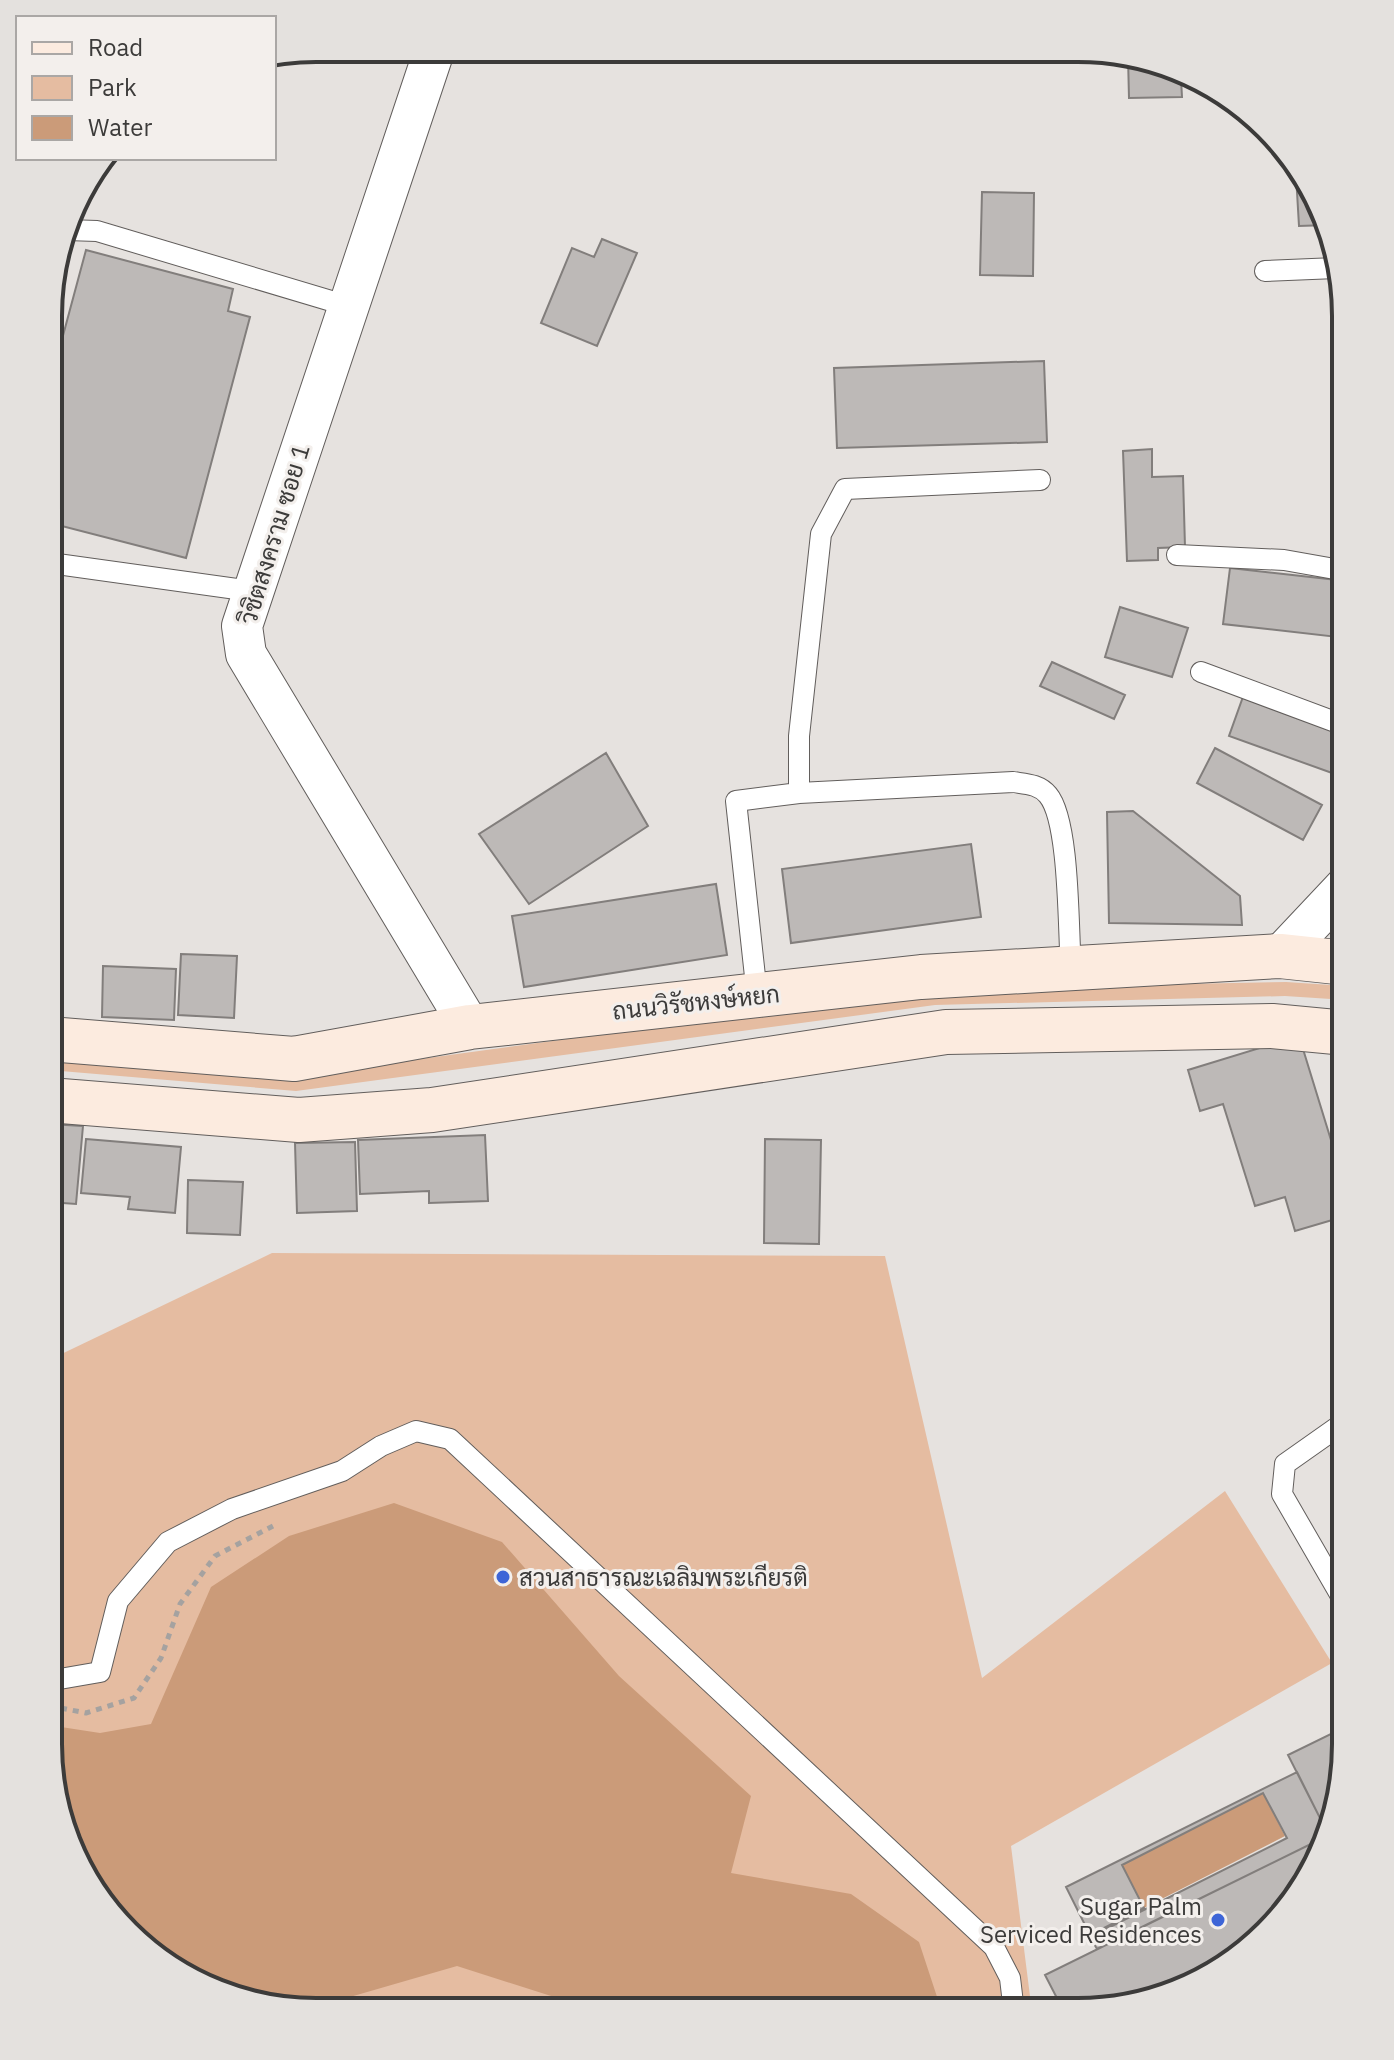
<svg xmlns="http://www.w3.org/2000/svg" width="1394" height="2060" font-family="'IBM Plex Sans',Sarabun,sans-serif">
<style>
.green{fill:#e5bca1}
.water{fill:#cb9b79}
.building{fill:#bdb9b7;stroke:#827e7c;stroke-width:2}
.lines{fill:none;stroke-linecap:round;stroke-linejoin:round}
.service-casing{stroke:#625e5c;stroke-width:22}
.minor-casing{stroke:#625e5c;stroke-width:42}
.secondary-casing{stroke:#625e5c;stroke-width:46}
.path{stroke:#a5a2a0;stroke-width:5;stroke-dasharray:6 6;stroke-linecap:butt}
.service{stroke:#fff;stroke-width:20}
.minor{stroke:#fff;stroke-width:40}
.secondary{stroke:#fcebdf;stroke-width:44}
.poi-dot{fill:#3e65d7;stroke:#f3efec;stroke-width:3}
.labels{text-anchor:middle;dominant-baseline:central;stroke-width:6;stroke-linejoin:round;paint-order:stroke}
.street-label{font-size:24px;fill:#3c3b3a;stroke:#f3efec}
.poi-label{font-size:24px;fill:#3c3b3a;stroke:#f3efec;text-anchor:start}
.rim{fill:none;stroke:#3c3b3a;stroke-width:4}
</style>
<rect width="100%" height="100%" fill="#e6e2df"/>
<!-- green -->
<path class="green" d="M 1286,982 L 1346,986 L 1346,1000 L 1285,996 L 935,1005 L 296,1091 L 49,1070 L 49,1055 L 296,1076 L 933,989 Z
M 272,1253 L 885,1256 L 982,1678 L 1225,1491 L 1332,1663 L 1011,1846 L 1032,2012 L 281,2010 L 153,1957 L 69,1847 L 48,1744 L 49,1360 Z"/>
<!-- water -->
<path class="water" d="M 394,1503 L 502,1542 L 619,1676 L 751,1796 L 731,1873 L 851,1894 L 919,1942 L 942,2012 L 598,2011 L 457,1966 L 305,2010 L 281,2010 L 153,1957 L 69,1847 L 48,1744 L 48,1725 L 100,1733 L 151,1724 L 211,1587 L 289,1536 Z
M 1263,1793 L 1285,1836 L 1144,1908 L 1122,1865 Z"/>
<!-- building -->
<path class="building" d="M 1128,57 L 1181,79 L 1182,97 L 1129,98 Z
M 1296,175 L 1325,213 L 1328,225 L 1299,226 Z
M 982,192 L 1034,193 L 1033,276 L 980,275 Z
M 602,239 L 637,253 L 597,346 L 541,323 L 572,248 L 594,257 Z
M 86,250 L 233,289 L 228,311 L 250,317 L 186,558 L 50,523 L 50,384 Z
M 1044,361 L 1047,442 L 837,448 L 834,368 Z
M 1152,449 L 1152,477 L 1183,476 L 1185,547 L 1158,548 L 1158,560 L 1127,561 L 1123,451 Z
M 1230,568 L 1346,581 L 1346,638 L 1223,624 Z
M 1120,607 L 1188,628 L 1172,677 L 1105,657 Z
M 1052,662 L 1125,695 L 1114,719 L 1040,686 Z
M 1244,694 L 1346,730 L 1346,778 L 1229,736 Z
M 1215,748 L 1322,805 L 1303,840 L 1197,783 Z
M 606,753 L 648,826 L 529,904 L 479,834 Z
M 1133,811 L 1240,896 L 1242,925 L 1109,923 L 1107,812 Z
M 971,844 L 981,917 L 791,943 L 782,869 Z
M 716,884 L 727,955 L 524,987 L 512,916 Z
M 181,954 L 237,956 L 234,1018 L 178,1015 Z
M 103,966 L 176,969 L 174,1020 L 102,1017 Z
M 1299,1036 L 1346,1189 L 1346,1216 L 1295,1231 L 1285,1197 L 1255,1206 L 1223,1104 L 1200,1111 L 1188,1070 Z
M 49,1124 L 83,1126 L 76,1204 L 49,1202 Z
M 485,1135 L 488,1201 L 429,1203 L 429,1191 L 360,1194 L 358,1140 Z
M 86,1139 L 181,1147 L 175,1213 L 128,1209 L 130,1197 L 81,1193 Z
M 765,1139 L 821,1140 L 819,1244 L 764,1243 Z
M 355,1142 L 357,1211 L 297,1213 L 295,1143 Z
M 188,1180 L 243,1182 L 240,1235 L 187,1233 Z
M 1345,1727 L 1345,1762 L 1324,1826 L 1288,1755 Z
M 1297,1772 L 1324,1826 L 1319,1840 L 1097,1949 L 1090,1937 L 1287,1838 L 1263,1793 L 1122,1865 L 1144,1908 L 1090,1935 L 1066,1887 Z
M 1319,1840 L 1301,1893 L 1254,1946 L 1181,1991 L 1078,2012 L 1048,2012 L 1060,2004 L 1045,1975 Z"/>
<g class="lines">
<!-- service casing -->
<g class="service-casing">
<path id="service" d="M 67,230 L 97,231 L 348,306
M 1265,271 L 1336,268
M 1177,555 L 1284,560 L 1346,571
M 50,563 L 251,591
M 1201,672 L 1346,726
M 799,793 L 1013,782 C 1026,784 1039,784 1048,795 C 1070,821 1068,930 1071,969
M 757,995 L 736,801 L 799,793 L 799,736 L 821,534 L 845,489 L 1040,480
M 1345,1603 L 1282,1494 L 1285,1464 L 1346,1421
M 48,1681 L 100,1672 L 118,1601 L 168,1542 L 232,1509 L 342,1471 L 381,1446 L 416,1431 L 450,1439 L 994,1947 L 1010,1978 L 1014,2012"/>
</g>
<!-- minor casing -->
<g class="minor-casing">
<path id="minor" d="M 435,48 L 242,626 L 246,654 L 470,1027
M 1280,956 L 1346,886"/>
</g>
<!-- secondary casing -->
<g class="secondary-casing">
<path id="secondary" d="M 49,1039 L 294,1059 L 470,1027 L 921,977 L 1280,956 L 1346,963
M 49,1100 L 299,1120 L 432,1110 L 946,1032 L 1272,1026 L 1346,1033"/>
</g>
<!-- path -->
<path class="path" d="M 61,1708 L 86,1713 L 134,1698 L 161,1658 L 180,1604 L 215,1556 L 273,1526"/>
<!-- service -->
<use href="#service" class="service"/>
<!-- minor -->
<use href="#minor" class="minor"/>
<!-- secondary -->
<use href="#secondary" class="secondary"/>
</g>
<!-- markers -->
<g class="poi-dot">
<circle cx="503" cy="1577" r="8"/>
<circle cx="1218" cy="1920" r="8"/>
</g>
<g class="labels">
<!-- street labels -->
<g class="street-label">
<text transform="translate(274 534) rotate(-73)">วิชิตสงคราม ซอย 1</text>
<text transform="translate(696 1002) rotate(-6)">ถนนวิรัชหงษ์หยก</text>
</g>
<!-- poi labels -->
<g class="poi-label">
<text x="519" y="1577">สวนสาธารณะเฉลิมพระเกียรติ</text>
<text x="1202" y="1906" text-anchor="end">Sugar Palm<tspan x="1202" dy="28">Serviced Residences</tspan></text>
</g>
</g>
<!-- crop -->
<path d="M0 0H1394V2060H0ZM316 62H1078A254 254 0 0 1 1332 316V1744A254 254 0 0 1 1078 1998H316A254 254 0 0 1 62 1744V316A254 254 0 0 1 316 62Z" fill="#e4e1de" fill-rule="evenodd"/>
<path class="rim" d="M316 62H1078A254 254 0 0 1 1332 316V1744A254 254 0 0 1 1078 1998H316A254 254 0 0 1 62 1744V316A254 254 0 0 1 316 62Z"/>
<!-- legend -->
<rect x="16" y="16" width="260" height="144" fill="#f3efec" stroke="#aaa7a5" stroke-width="2"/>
<rect x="32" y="42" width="40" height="12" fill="#fcebdf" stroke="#aaa7a5" stroke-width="2"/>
<text x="88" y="56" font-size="24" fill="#3c3b3a">Road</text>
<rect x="32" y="76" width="40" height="24" fill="#e5bca1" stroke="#aaa7a5" stroke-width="2"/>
<text x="88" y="96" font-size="24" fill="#3c3b3a">Park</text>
<rect x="32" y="116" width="40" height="24" fill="#cb9b79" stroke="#aaa7a5" stroke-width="2"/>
<text x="88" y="136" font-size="24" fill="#3c3b3a">Water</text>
</svg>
